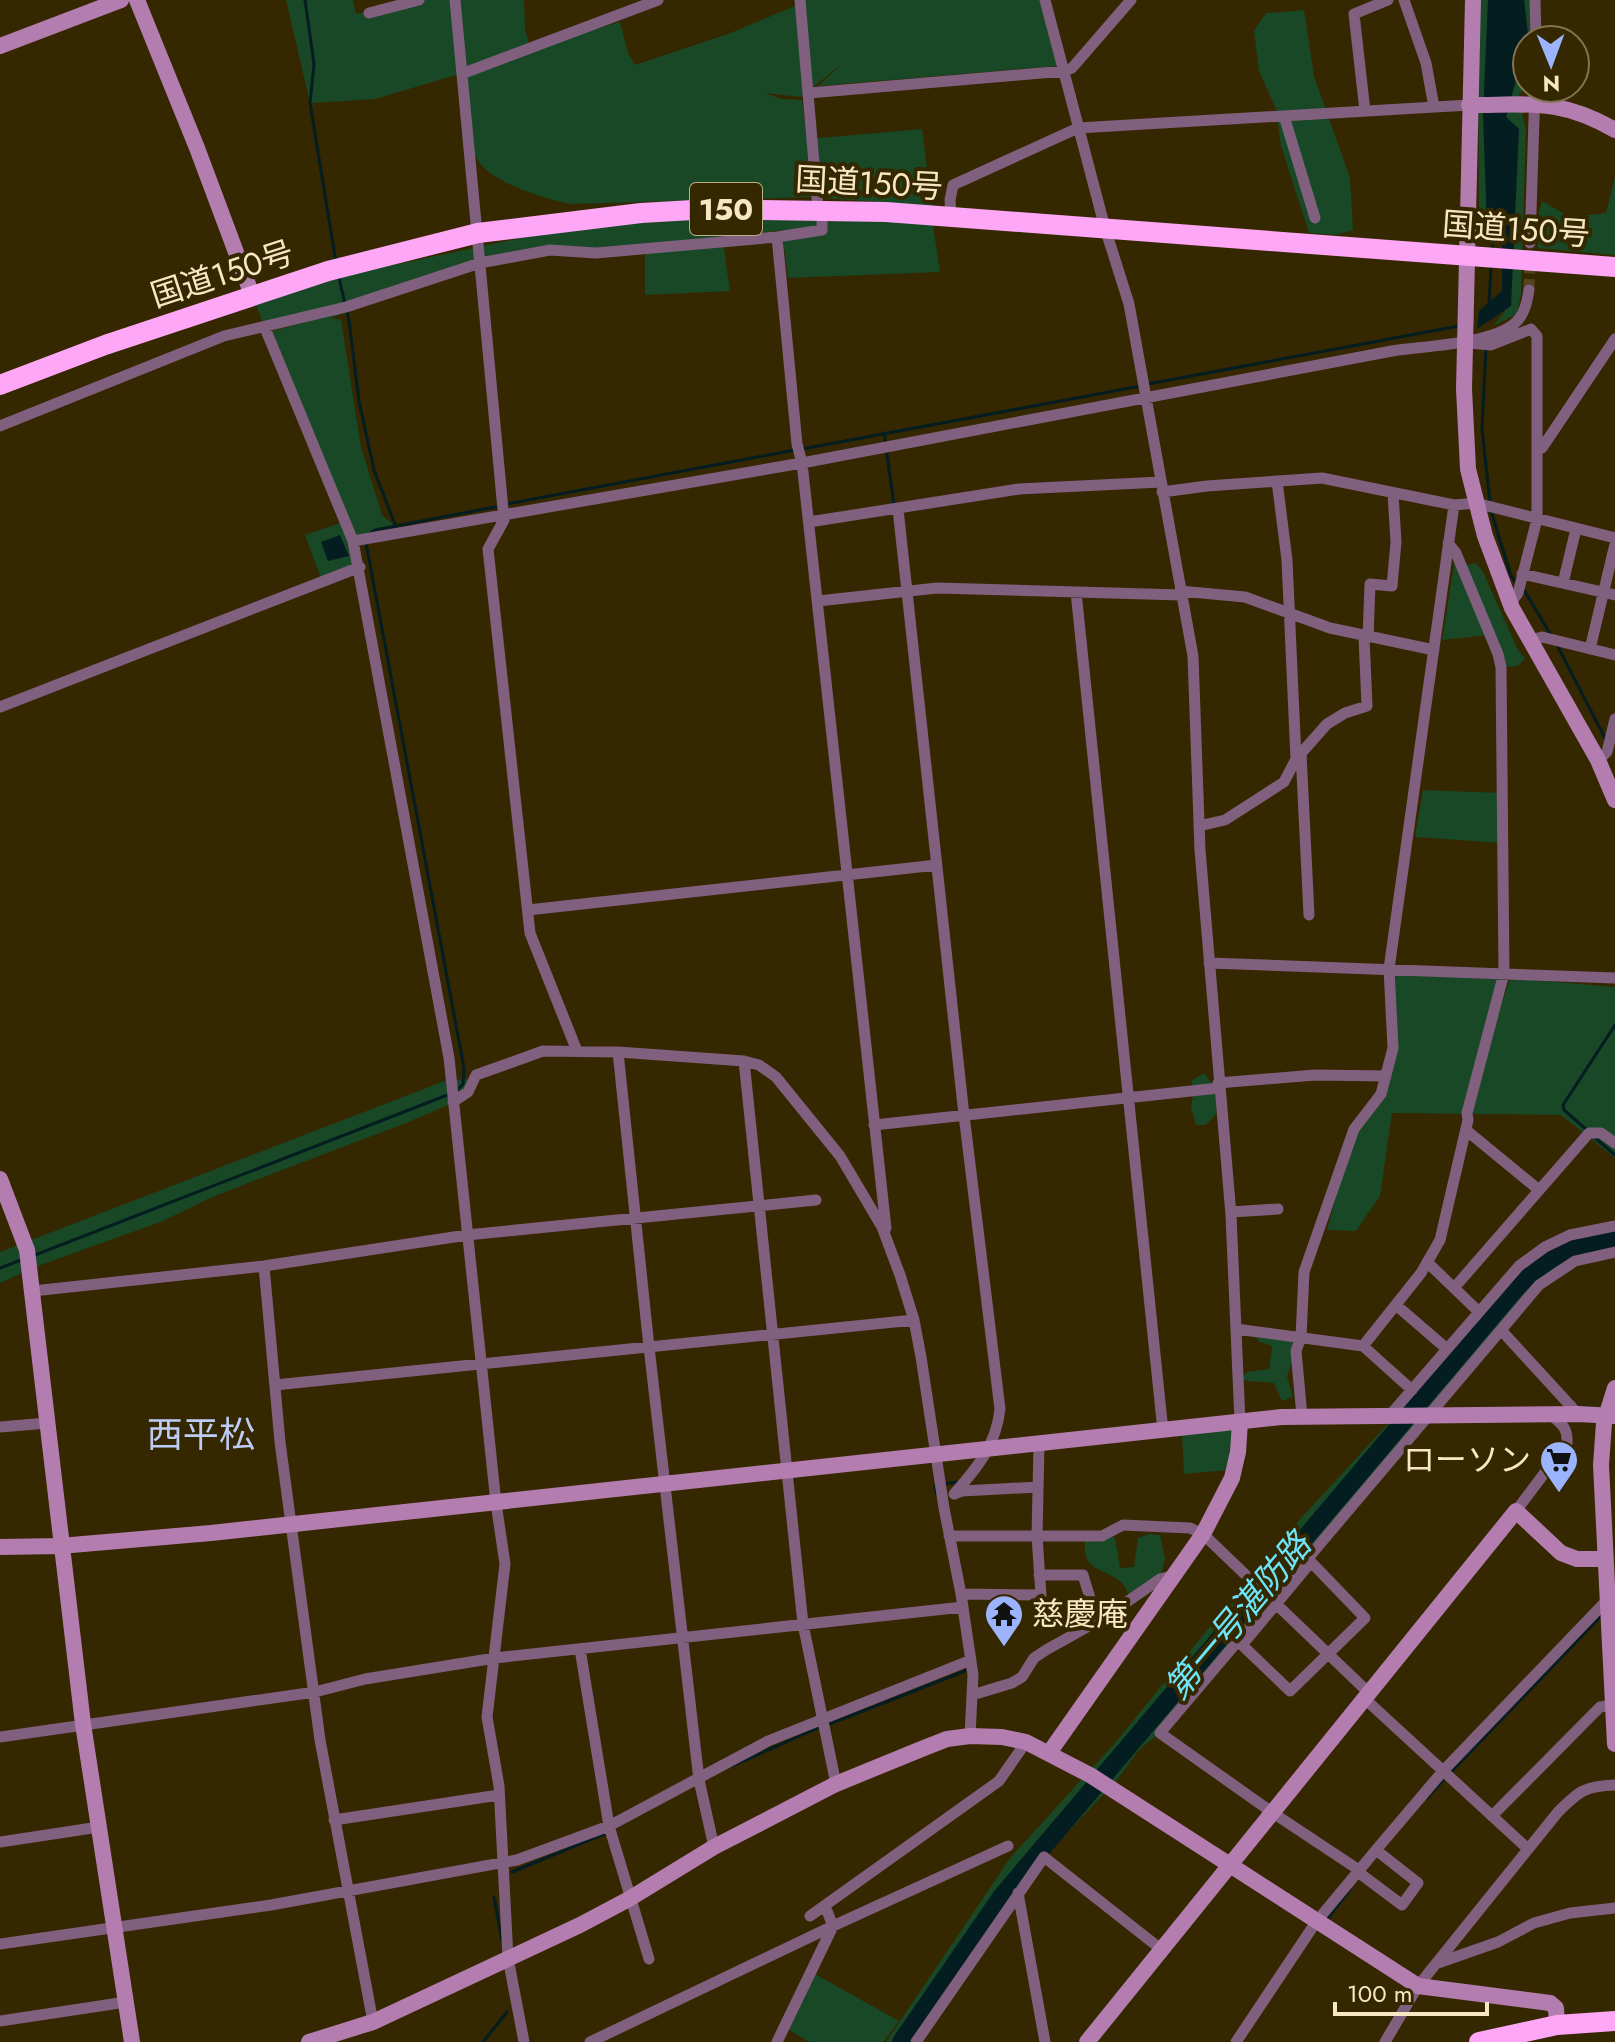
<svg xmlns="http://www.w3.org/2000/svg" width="1615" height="2042" font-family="Jost,'Noto Sans JP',sans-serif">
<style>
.green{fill:#184825}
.water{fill:#031d21}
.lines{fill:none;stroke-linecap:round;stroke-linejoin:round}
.stream{stroke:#031d21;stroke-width:3}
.river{stroke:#031d21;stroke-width:18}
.street-tunnel{stroke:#52441d;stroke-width:11;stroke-dasharray:11 5.5;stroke-linecap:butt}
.street{stroke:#815f7e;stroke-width:11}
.secondary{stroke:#b47daf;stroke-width:16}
.highway{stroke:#fda7f6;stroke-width:20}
.labels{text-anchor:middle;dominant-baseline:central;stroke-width:8;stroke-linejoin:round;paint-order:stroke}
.shield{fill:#352700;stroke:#bdae88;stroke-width:2}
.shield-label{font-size:30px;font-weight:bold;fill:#f7e8c3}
.street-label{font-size:32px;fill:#f7e8c3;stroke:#352700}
.poi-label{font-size:32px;fill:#f7e8c3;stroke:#352700;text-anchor:end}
.water-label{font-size:34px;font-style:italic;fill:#6ce5f9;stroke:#352700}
.quarter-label{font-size:36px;fill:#bdccf5;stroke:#352700}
</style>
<rect width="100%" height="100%" fill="#352700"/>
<!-- green -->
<path class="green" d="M 286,0 L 353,0 L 356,14 L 413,0 L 524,0 L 525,29 L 530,48 L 620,22 L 628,53 L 635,65 L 728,34 L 800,4 L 800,0 L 1041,0 L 1058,66 L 818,86 L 844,62 L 801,97 L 764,93 L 782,99 L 802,100 L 807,139 L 922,129 L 932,206 L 811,197 L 570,204 C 545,199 489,182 477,159 C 467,141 466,94 463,73 L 375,99 L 310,103 Z
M 1478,0 L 1491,0 L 1490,243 L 1479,236 Z
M 1524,0 L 1530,0 L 1530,40 L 1527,40 L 1527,84 L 1518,97 L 1526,129 L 1521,295 L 1517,314 L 1493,326 L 1505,311 L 1506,117 L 1528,35 Z
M 1304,10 L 1314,76 L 1350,178 L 1353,230 L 1336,235 L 1309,233 L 1281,146 L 1276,109 L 1259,71 L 1254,31 L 1266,13 Z
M 1615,176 L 1615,255 L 1538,248 L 1537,221 L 1542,201 L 1570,217 L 1606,213 Z
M 813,215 L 933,225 L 940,272 L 788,278 L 782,230 L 662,246 L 723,242 L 730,291 L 645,295 L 645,249 L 550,250 L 480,263 L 331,318 L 341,320 L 361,447 L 382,515 L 396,527 L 355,537 L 272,331 L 307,322 L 265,328 L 252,295 L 554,231 L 642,221 Z
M 346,521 L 360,567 L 322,581 L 305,535 Z
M 1456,553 L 1460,562 L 1468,565 L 1476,563 L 1483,572 L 1518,650 L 1525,658 C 1517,670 1513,666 1501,667 L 1489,635 L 1442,640 Z
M 1423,790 L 1502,793 L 1503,843 L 1415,837 Z
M 1389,969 L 1504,973 L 1474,1091 L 1510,978 L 1615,987 L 1615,1158 L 1561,1115 L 1392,1113 L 1380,1196 L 1356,1231 L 1327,1230 L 1354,1129 L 1381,1094 L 1393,1048 Z
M 1204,1073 L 1219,1094 L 1216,1114 L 1206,1125 L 1196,1125 L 1191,1108 L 1194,1090 L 1191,1081 Z
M 474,1079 L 460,1100 L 406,1123 L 269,1175 L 210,1198 L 163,1221 L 38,1266 L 0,1283 L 0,1252 L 447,1080 Z
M 1615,1226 L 1615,1253 L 1595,1256 L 1539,1285 L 1163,1730 L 1139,1750 L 1116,1781 L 1039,1863 L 916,2042 L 886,2042 L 1010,1858 L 1114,1744 L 1279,1542 L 1396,1415 L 1511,1275 L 1573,1234 Z
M 1252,1334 L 1300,1340 L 1287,1376 L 1293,1397 L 1282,1401 L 1274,1383 L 1238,1380 L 1247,1372 L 1269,1369 L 1272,1346 L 1260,1342 Z
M 1231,1429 L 1232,1450 L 1228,1470 L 1184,1474 L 1182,1435 Z
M 1149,1534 L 1160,1535 L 1165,1559 L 1161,1575 L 1129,1595 C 1127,1591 1125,1586 1122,1583 C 1105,1567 1081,1573 1085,1540 L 1115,1537 L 1120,1568 L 1134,1567 L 1138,1538 Z
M 815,1974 L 899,2021 L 883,2042 L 809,2042 L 784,2027 Z"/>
<!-- water -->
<path class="water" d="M 1488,0 L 1524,0 L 1528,35 L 1506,117 L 1519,129 L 1511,306 L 1477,329 L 1479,311 L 1502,291 L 1502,237 L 1487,228 L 1483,114 Z
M 340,535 L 349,556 L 328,561 L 321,542 Z"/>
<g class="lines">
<!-- stream -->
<path class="stream" d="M 305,0 L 314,64 L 310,103 L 336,262
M 1492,252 L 1493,231
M 339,278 L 349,321 L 359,401 L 374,470 L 396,527
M 1489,304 L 1491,267
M 1486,347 L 1482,429 L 1490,503
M 1148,384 L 1459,326
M 884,433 L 894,505
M 802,449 L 1141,386
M 507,504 L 795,450
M 1491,511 L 1511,576 L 1516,582
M 371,533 L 375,530 L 500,506
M 366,543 L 464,1068 L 463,1084 L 456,1091
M 1524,590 L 1551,635
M 1557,645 L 1607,742
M 1588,1131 L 1564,1110 L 1563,1105 L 1615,1025
M 1594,1137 L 1615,1155
M 35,1255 L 450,1094
M 0,1268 L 21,1260
M 936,1493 L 935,1485 L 959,1482
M 827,1725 L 965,1671 L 965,1666
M 732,1766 L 820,1727
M 1451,1772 L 1601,1616
M 1427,1798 L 1446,1777
M 512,1872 L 609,1832
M 494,1897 L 502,1941
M 1328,1918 L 1350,1889
M 483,2042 L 507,2012"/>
<!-- river -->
<path class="river" d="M 901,2042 L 1001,1897 L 1518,1286 C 1553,1254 1567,1245 1615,1240"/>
<!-- street-tunnel -->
<path class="street-tunnel" d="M 1529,290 L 1530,256"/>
<!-- street -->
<path class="street" d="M 455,0 L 504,520 L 488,549 L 530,933 L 577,1051
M 800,0 L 818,210
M 1045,0 L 1105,228 L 1129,304 L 1193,656 L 1200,850 L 1231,1215 L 1240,1422
M 1404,0 L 1426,63 L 1434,107
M 1535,0 L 1536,40
M 369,13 L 419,0
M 464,73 L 658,0
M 809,93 L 1065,71 L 1072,68 L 1131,0
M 1365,111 L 1354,14 L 1388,0
M 1284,116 L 1315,218
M 951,217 L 950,200 L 953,185 L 1078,128 L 1469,105
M 777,237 L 797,444 L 802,463 L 886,1228
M 1530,243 L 1535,88
M 265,328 L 353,541
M 1470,343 L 1491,345 L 1531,329 L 1537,336 L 1537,519 L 1518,593 L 1510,604
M 0,426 L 224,336 L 346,307 L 480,263 L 550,250 L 596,253 L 777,237 L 822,230 L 822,210
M 1537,449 L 1542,448 L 1615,339
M 1277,481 L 1287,560 L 1296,759
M 1162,492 L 1207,486 L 1322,478 L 1454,505 L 1476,503 L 1615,538
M 898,509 L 964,1115 L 1000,1409 C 996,1445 978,1467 954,1494
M 809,522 L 1019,489 L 1161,482
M 1522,574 L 1615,595
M 1563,583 L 1576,529
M 1180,591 L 1245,597 L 1330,628 L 1434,650
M 1076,592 L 1163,1431
M 818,601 L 937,588 L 1181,595
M 1368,638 L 1370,584 L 1392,586 L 1396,542 L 1393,493
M 1530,640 L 1542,637 L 1615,655
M 1590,649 L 1615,544
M 0,707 L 360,567
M 1301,753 L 1309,915
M 1598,760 L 1607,752 L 1615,719
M 1199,826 L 1225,820 L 1284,782 L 1296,759 L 1327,724 L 1345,713 L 1367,706 L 1364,637
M 528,910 L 937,865
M 1209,963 L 1615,978
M 618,1052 L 649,1347 L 699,1780 L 714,1847
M 744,1061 L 803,1624 L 836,1784
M 1218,1083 L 1315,1075 L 1386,1076
M 453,1102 L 468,1092 L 476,1075 L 543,1051 L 618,1052 L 744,1061 L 759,1065 L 776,1077 L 840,1156 L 882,1227 L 900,1275 L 914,1320 L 921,1357 L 944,1508 L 961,1594 L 973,1675 L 970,1736
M 874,1125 L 1219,1088
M 1466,1130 L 1539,1190
M 1231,1212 L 1278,1209
M 1427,1262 L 1479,1312
M 264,1266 L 280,1442 L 320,1740 L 373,2022
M 1454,1288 L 1589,1133 L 1601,1133 L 1615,1143
M 33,1291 L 264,1266 L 467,1235 L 816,1200
M 1396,1305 L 1447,1349
M 1236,1329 L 1363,1346 L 1421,1273 L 1440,1240 L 1468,1120 L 1467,1113 L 1504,973 L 1501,667 L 1498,654 L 1456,553 L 1448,543
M 1501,1330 L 1578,1414
M 1363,1346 L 1412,1390
M 275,1385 L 914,1320
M 1390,1415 L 1519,1266 L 1545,1247 L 1570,1235 L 1615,1226
M 1302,1416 L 1296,1351 L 1301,1337 L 1304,1272 L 1354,1129 L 1381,1094 L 1393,1048 L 1389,969 L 1454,505
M 0,1427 L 47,1423
M 954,1494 L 962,1491 L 1038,1487
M 1516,1511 L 1567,1443 C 1568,1428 1562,1424 1551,1415
M 949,1536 L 1102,1536 L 1123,1525 L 1190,1528 L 1203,1534 L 1369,1693
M 1311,1562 L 1365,1618 L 1290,1691 L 1242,1645 Z
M 1039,1575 L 1083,1575 L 1097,1621
M 961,1594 L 1041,1595 L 1037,1536 L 1039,1445
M 580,1649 L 609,1826 L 649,1959
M 972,1695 L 1012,1683 L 1022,1677 L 1034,1658 L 1046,1650 L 1105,1617 L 1160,1579 L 1174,1576
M 1365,1699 L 1528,1849
M 0,1737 L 315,1692 L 365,1679 L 495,1658 L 963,1607
M 1492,1816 L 1600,1707 L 1613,1705
M 334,1820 L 499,1795
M 0,1842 L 99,1827
M 1359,1870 L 1273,1813 L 1160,1733 L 1539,1285 L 1575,1261 L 1615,1252
M 1358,1872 L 1402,1905 L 1418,1883 L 1376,1850
M 1018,1893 L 1045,2042
M 810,1916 L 999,1781 L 1026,1742
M 0,1944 L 271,1905 L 517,1860 L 609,1826 L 768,1741 L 971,1660
M 1438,1963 L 1498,1942 L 1534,1923 L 1570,1913 L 1615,1908
M 0,2021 L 126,2002
M 524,2042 L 508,1958 L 499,1786 L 487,1717 L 505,1564 L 496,1503 L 449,1058 L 353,541 L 802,463 L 1392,351 C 1424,346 1490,344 1514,324 C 1524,316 1527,303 1529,290
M 590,2042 L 833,1926 L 1008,1846
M 777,2042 L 833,1926 L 825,1906
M 916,2042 L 1044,1857 L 1162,1950
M 1236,2042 L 1316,1922 L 1376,1850 L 1443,1771 L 1611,1596
M 1385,2042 L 1418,1986 L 1558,1812 C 1579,1791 1585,1786 1615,1785"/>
<!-- secondary -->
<path class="secondary" d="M 137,0 L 197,148 L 252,295
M 1473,0 L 1464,389 L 1468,469 L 1485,536 L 1512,608 L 1598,760 L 1615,800
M 0,46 L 121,0
M 1469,105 C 1530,105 1559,98 1615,130
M 0,1179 L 27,1250 L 83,1724 L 132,2042
M 1615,1388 L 1604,1423 L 1601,1465 L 1615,1744
M 0,1547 L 60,1546 L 211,1533 L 1281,1417 L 1578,1414 L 1615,1416
M 1049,1753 L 1203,1534 L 1232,1478 L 1238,1452 L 1240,1422
M 309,2042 L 373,2022 L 580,1925 L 629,1899 L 714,1847 L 836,1784 L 924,1748 L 947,1739 L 970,1736 L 1002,1737 L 1026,1742 L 1090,1775 L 1418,1986 L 1550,2003 L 1556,2008 L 1557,2025
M 1087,2042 L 1516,1511 L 1561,1553 L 1577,1559 L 1605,1559"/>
<!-- highway -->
<path class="highway" d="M 0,385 L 105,345 L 328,271 L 478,233 L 641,213 L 710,209 L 886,212 L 1615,267
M 1479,2042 L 1557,2025 L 1615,2021"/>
</g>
<!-- icons -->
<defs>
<g id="supermarket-pin" transform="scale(2)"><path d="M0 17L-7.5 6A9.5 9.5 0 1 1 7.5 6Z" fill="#9cb4fd" stroke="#352700"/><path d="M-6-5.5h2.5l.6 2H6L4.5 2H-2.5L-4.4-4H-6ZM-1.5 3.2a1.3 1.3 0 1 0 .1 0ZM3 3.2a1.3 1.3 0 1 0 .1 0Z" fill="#111"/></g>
<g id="temple-pin" transform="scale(2)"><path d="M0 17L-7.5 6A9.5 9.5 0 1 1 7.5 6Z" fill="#9cb4fd" stroke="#352700"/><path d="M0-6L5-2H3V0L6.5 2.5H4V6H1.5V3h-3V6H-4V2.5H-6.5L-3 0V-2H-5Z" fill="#111"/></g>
</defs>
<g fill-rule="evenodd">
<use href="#supermarket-pin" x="1559" y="1460"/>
<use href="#temple-pin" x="1004" y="1614"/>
</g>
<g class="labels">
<!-- shield labels -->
<rect class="shield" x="690" y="183" width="72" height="52" rx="6"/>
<g class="shield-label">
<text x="726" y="209">150</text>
</g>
<!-- street labels -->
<g class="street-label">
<text transform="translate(869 183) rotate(3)">国道150号</text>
<text transform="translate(1516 229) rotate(4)">国道150号</text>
<text transform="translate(222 274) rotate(-18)">国道150号</text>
</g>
<!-- poi labels -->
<g class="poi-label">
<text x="1531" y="1460">ローソン</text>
<text x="1032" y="1614" text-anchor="start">慈慶庵</text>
</g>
<!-- water labels -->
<g class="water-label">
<text transform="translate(1238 1616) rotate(-50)">第一号湛防路</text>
</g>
<!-- quarter labels -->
<g class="quarter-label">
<text x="201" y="1434">西平松</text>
</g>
</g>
<!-- north arrow -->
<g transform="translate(1551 64) rotate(179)"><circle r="38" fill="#352700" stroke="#83744e" stroke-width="2"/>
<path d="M0-6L14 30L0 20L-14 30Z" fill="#9cb4fd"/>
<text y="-12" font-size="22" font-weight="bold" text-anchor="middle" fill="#f7e8c3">N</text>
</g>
<!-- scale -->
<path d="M1335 2002v12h152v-12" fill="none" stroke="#f7e8c3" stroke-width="4"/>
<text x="1347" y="2002" font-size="24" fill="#f7e8c3" stroke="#352700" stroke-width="6" paint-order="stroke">100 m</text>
</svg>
